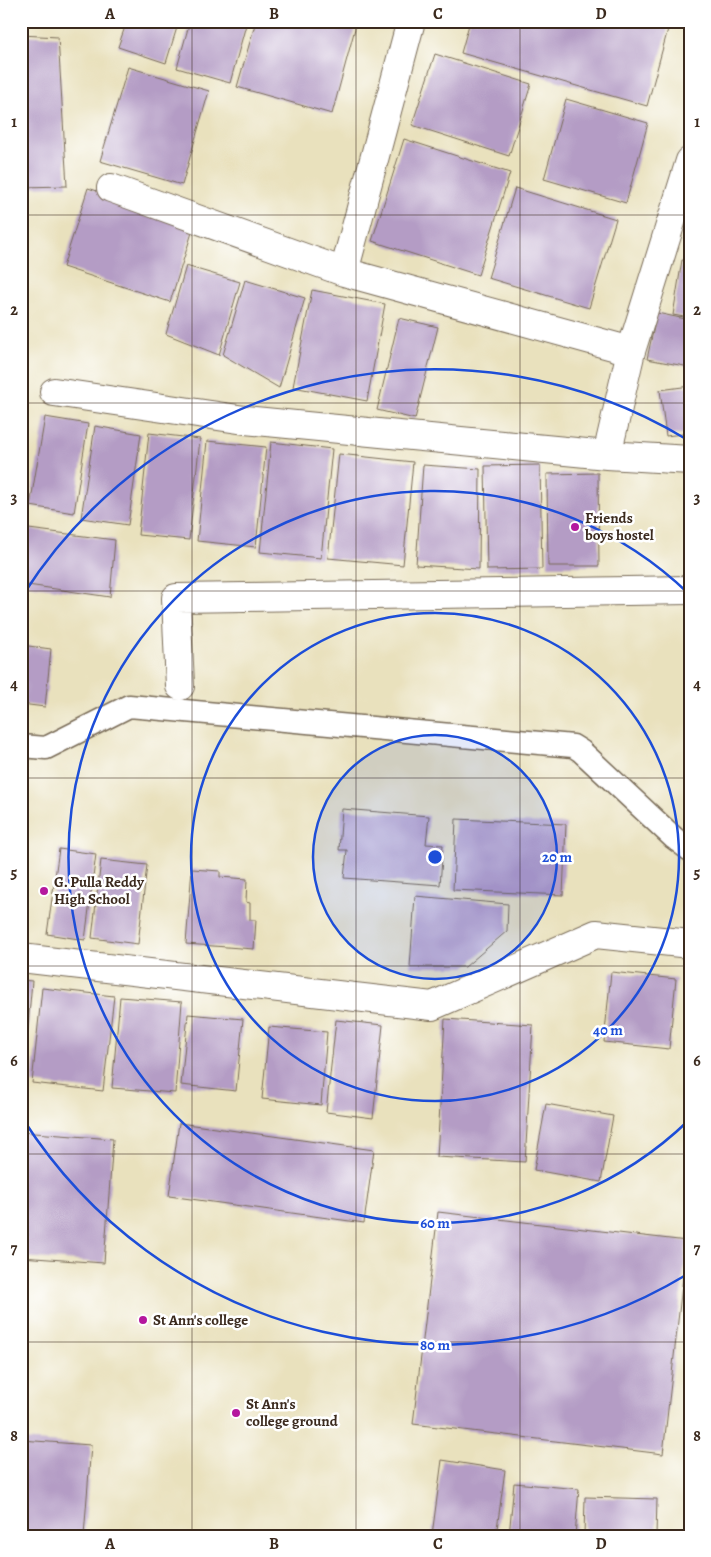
<svg xmlns="http://www.w3.org/2000/svg" width="711" height="1557" font-family="Alegreya,serif">
<style>
.building{fill:#b49cc5}
.lines{fill:none;stroke-linecap:round;stroke-linejoin:round}
.lane-casing{stroke:#786a56;stroke-width:25}
.street-casing{stroke:#786a56;stroke-width:30}
.lane{stroke:#fff;stroke-width:22}
.street{stroke:#fff;stroke-width:28}
.grid{fill:none;stroke:#3b2a1e;stroke-width:1;stroke-opacity:0.55}
.ring{fill:none;stroke:#1d4ed8;stroke-width:2.5}
.poi-dot{fill:#b5179e;stroke:#fff;stroke-width:2}
.labels{text-anchor:middle;dominant-baseline:central;stroke-width:5;stroke-linejoin:round;paint-order:stroke}
.poi-label{font-size:15px;font-weight:bold;fill:#3b2a1e;stroke:#fff;text-anchor:start}
.centre{fill:#1d4ed8;stroke:#fff;stroke-width:2.5}
.ring-label{font-size:15px;text-anchor:middle;font-weight:bold;fill:#1d4ed8;stroke:#fff;stroke-width:5;stroke-linejoin:round;paint-order:stroke}
.neatline{fill:none;stroke:#3b2a1e;stroke-width:2}
.grid-label{font-size:16px;text-anchor:middle;font-weight:bold;fill:#3b2a1e}
</style>
<rect width="100%" height="100%" fill="#fff"/>
<filter id="ink" filterUnits="userSpaceOnUse"><feTurbulence type="fractalNoise" baseFrequency=".02" numOctaves="2"/><feDisplacementMap in="SourceGraphic" scale="10" xChannelSelector="R" yChannelSelector="G"/><feConvolveMatrix kernelMatrix="1 2 1 2 8 2 1 2 1" color-interpolation-filters="sRGB"/></filter>
<filter id="wash" filterUnits="userSpaceOnUse"><feTurbulence type="fractalNoise" baseFrequency=".0096" numOctaves="4" result="noise"/><feDisplacementMap in="SourceGraphic" scale="20" xChannelSelector="R" yChannelSelector="G"/><feGaussianBlur stdDeviation="1.12" result="paint"/><feColorMatrix in="noise" values="0 0 0 0 0 0 0 0 0 0 0 0 0 0 0 0 0 1.4 0 .05"/><feComposite in="paint" operator="in"/></filter>
<g filter="url(#wash)">
<rect width="100%" height="100%" fill="#e9e1bd"/>
<g id="blocks">
<!-- building -->
<path class="building" d="M 127,21 L 179,21 L 166,63 L 118,47 Z
M 190,21 L 247,21 L 230,83 L 177,68 Z
M 256,21 L 357,21 L 332,114 L 237,87 Z
M 470,21 L 640,21 L 668,29 L 647,106 L 461,53 Z
M 21,35 L 58,37 L 67,186 L 21,187 Z
M 435,54 L 531,84 L 509,156 L 412,125 Z
M 128,67 L 209,91 L 182,185 L 100,161 Z
M 566,99 L 648,123 L 626,203 L 544,179 Z
M 404,139 L 510,173 L 478,275 L 372,241 Z
M 88,188 L 195,223 L 170,302 L 63,267 Z
M 515,188 L 616,219 L 589,308 L 488,278 Z
M 682,260 L 690,261 L 690,318 L 673,315 Z
M 186,266 L 240,282 L 219,355 L 166,334 Z
M 245,280 L 305,298 L 279,388 L 223,355 Z
M 312,290 L 385,304 L 367,401 L 293,387 Z
M 657,313 L 690,320 L 690,367 L 647,359 Z
M 399,318 L 438,327 L 415,419 L 377,410 Z
M 690,386 L 690,433 L 666,436 L 660,390 Z
M 45,417 L 88,424 L 74,513 L 30,506 Z
M 95,426 L 141,434 L 128,525 L 81,518 Z
M 149,433 L 200,439 L 189,540 L 138,535 Z
M 207,441 L 266,447 L 256,547 L 197,541 Z
M 271,442 L 332,449 L 321,558 L 260,552 Z
M 339,454 L 413,462 L 403,565 L 328,558 Z
M 423,465 L 480,469 L 479,569 L 416,565 Z
M 540,465 L 542,569 L 487,570 L 485,466 Z
M 598,473 L 599,566 L 548,566 L 547,474 Z
M 21,528 L 115,540 L 110,597 L 21,584 Z
M 21,645 L 51,649 L 45,707 L 21,704 Z
M 342,809 L 429,816 L 426,844 L 443,845 L 440,885 L 344,878 L 347,850 L 339,850 Z
M 456,819 L 566,824 L 563,895 L 453,890 Z
M 59,849 L 96,854 L 85,940 L 47,934 Z
M 101,860 L 147,865 L 138,944 L 92,938 Z
M 192,869 L 220,871 L 220,877 L 247,879 L 246,902 L 250,903 L 250,920 L 256,920 L 254,949 L 186,944 Z
M 415,896 L 508,904 L 507,931 L 465,967 L 410,967 Z
M 611,972 L 676,979 L 669,1049 L 604,1042 Z
M 21,980 L 32,981 L 23,1084 L 21,1084 Z
M 42,988 L 114,996 L 103,1091 L 32,1083 Z
M 120,997 L 182,1002 L 175,1093 L 112,1088 Z
M 188,1014 L 243,1019 L 236,1091 L 181,1085 Z
M 445,1019 L 533,1025 L 525,1162 L 437,1157 Z
M 336,1020 L 383,1025 L 373,1118 L 326,1112 Z
M 269,1027 L 327,1032 L 321,1105 L 262,1099 Z
M 546,1104 L 613,1116 L 601,1182 L 534,1170 Z
M 179,1123 L 374,1150 L 364,1223 L 169,1196 Z
M 21,1132 L 113,1139 L 104,1263 L 21,1257 Z
M 438,1212 L 687,1241 L 663,1454 L 413,1424 Z
M 21,1440 L 91,1445 L 84,1536 L 21,1536 Z
M 442,1460 L 505,1470 L 496,1536 L 432,1535 Z
M 514,1483 L 579,1489 L 575,1536 L 509,1536 Z
M 585,1497 L 657,1499 L 656,1536 L 584,1536 Z"/>
</g>
</g>
<g filter="url(#ink)">
<use href="#blocks" fill-opacity="0" stroke="#786a56" stroke-width="1"/>
<g class="lines">
<!-- lane casing -->
<g class="lane-casing">
<path id="lane" d="M 21,746 L 46,748 L 129,706 L 573,746 L 581,751 L 674,838 L 690,850"/>
</g>
<!-- street casing -->
<g class="street-casing">
<path id="street" d="M 111,188 L 344,272 L 631,351
M 344,272 L 411,21
M 54,392 L 245,420 L 607,455 L 690,460
M 607,455 L 631,351 L 690,161
M 180,686 L 176,598 L 690,590
M 21,958 L 432,1006 L 596,934 L 690,944"/>
</g>
<!-- lane -->
<use href="#lane" class="lane"/>
<!-- street -->
<use href="#street" class="street"/>
</g>
</g>
<!-- grid -->
<path class="grid" d="M 192,21 L 192,1536M 356,21 L 356,1536M 520,21 L 520,1536M 21,215 L 690,215M 21,403 L 690,403M 21,591 L 690,591M 21,778 L 690,778M 21,966 L 690,966M 21,1154 L 690,1154M 21,1342 L 690,1342"/>
<!-- distance rings -->
<circle cx="435" cy="857" r="122" fill="#1d4ed8" fill-opacity=".12"/>
<g class="ring">
<circle cx="435" cy="857" r="122"/>
<circle cx="435" cy="857" r="244"/>
<path d="M689 1120A366 366 0 1 1 689 594"/>
<path d="M686 1275A488 488 0 0 1 23 1119M23 595A488 488 0 0 1 686 439"/>
</g>
<!-- markers -->
<g class="poi-dot">
<circle cx="575" cy="527" r="5"/>
<circle cx="44" cy="891" r="5"/>
<circle cx="143" cy="1320" r="5"/>
<circle cx="236" cy="1413" r="5"/>
</g>
<g class="labels">
<!-- poi labels -->
<g class="poi-label">
<text x="585" y="518">Friends<tspan x="585" dy="17">boys hostel</tspan></text>
<text x="54" y="882">G. Pulla Reddy<tspan x="54" dy="17">High School</tspan></text>
<text x="153" y="1320">St Ann's college</text>
<text x="246" y="1404">St Ann's<tspan x="246" dy="17">college ground</tspan></text>
</g>
</g>
<circle cx="435" cy="857" r="8" class="centre"/>
<g class="ring-label">
<text x="557" y="862">20 m</text>
<text x="608" y="1035">40 m</text>
<text x="435" y="1228">60 m</text>
<text x="435" y="1350">80 m</text>
</g>
<!-- margin -->
<rect width="711" height="1557" fill="none" stroke="#fff" stroke-width="55"/>
<rect x="28" y="28" width="656" height="1502" class="neatline"/>
<g class="grid-label">
<text x="110" y="19">A</text>
<text x="274" y="19">B</text>
<text x="438" y="19">C</text>
<text x="601" y="19">D</text>
<text x="14" y="127">1</text>
<text x="697" y="127">1</text>
<text x="14" y="315">2</text>
<text x="697" y="315">2</text>
<text x="14" y="503">3</text>
<text x="697" y="503">3</text>
<text x="14" y="690">4</text>
<text x="697" y="690">4</text>
<text x="14" y="878">5</text>
<text x="697" y="878">5</text>
<text x="14" y="1066">6</text>
<text x="697" y="1066">6</text>
<text x="14" y="1254">7</text>
<text x="697" y="1254">7</text>
<text x="14" y="1441">8</text>
<text x="697" y="1441">8</text>
<text x="110" y="1549">A</text>
<text x="274" y="1549">B</text>
<text x="438" y="1549">C</text>
<text x="601" y="1549">D</text>
</g>
</svg>
